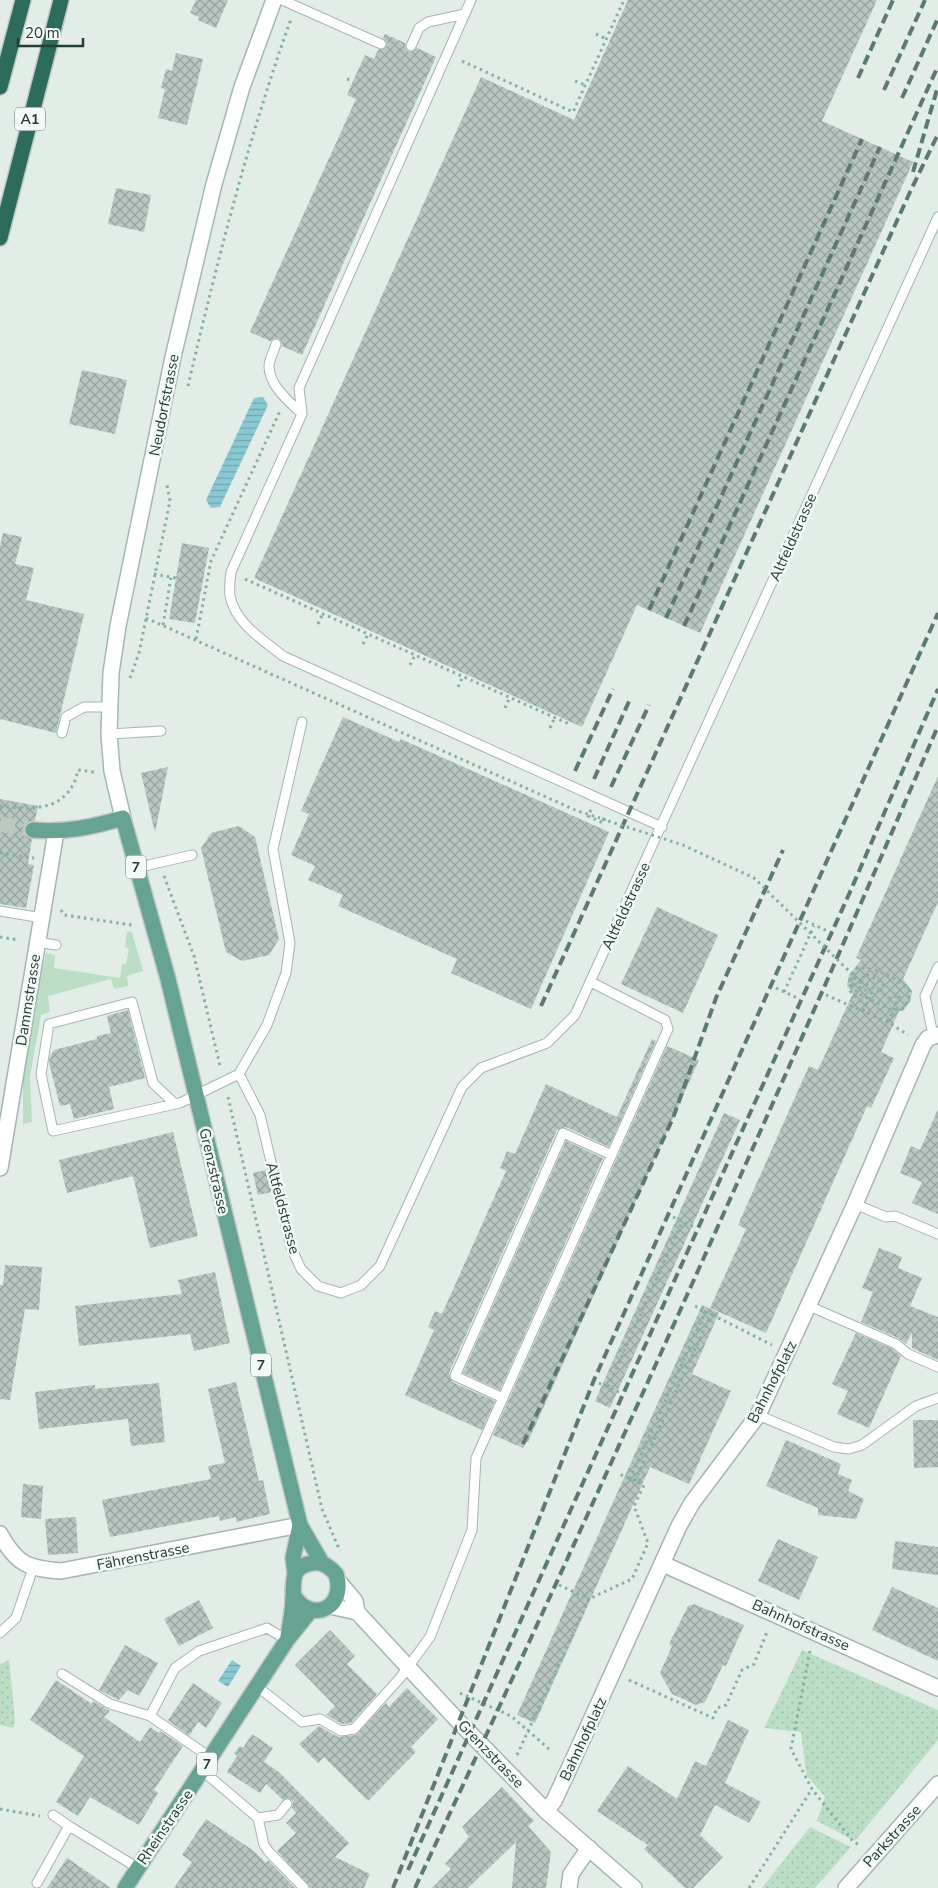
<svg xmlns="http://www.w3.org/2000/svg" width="938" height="1888" font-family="'Nunito Sans',sans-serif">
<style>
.grass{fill:#bbdec4}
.park{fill:url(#park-dots)}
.water{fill:url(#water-rules)}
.building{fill:url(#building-cross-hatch)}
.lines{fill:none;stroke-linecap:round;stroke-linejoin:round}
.primary-tunnel{stroke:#bccac4;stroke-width:15;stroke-dasharray:15 8;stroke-linecap:butt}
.lane-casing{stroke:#a5b5af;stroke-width:11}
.street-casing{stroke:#a5b5af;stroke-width:18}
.secondary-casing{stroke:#a1b9b0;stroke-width:18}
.primary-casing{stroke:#c1c9c7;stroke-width:18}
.highway-casing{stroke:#c1c9c7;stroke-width:18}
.path{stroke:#82b1a1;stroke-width:3;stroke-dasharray:2.5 4;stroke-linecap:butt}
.lane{stroke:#fff;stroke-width:9}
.street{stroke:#fff;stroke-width:15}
.secondary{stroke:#fff;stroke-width:15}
.primary{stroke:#66a392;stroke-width:15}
.highway{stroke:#2d6b5d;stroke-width:15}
.rail{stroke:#5c7a71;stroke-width:4;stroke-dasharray:10 5;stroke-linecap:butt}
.path-bridge{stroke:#82b1a1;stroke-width:3;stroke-dasharray:2.5 4;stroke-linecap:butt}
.labels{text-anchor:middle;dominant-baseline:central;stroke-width:5;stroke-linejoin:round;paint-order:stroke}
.shield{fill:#f3f9f6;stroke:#617670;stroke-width:1}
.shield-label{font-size:14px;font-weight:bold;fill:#223e36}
.street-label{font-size:15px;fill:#223e36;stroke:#f3f9f6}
</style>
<defs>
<pattern id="park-dots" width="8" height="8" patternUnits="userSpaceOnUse" patternTransform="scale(1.25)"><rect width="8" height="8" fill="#bbdec4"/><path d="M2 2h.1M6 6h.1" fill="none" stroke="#a0c0a9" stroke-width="1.8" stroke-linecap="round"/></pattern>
<pattern id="water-rules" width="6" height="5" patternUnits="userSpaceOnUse" patternTransform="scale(1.25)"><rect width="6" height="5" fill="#8ac9d3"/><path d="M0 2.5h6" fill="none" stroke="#70a5ac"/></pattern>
<pattern id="building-cross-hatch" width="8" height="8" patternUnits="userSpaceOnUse" patternTransform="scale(1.25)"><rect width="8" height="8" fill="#b8c8c1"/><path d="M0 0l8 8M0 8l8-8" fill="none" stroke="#95a49e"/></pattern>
</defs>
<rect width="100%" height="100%" fill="#e3ede8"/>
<!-- grass -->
<path class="grass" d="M 127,931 L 132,932 L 143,971 L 127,976 L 128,986 L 114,989 L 111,979 L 48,996 L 50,1012 L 41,1015 L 30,1076 L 32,1122 L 23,1124 L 23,1077 L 37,992 L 46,953 L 55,955 L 54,968 L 120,978 L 122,964 L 126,964 L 129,949 L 125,947 Z"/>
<!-- park -->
<path class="park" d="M 802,1650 L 938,1710 L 938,1740 L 855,1841 L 817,1821 L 825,1797 L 806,1774 L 801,1732 L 764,1728 Z
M 9,1659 L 15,1720 L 13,1728 L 0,1725 L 0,1663 L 2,1664 Z
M 810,1827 L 851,1847 L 815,1888 L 762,1888 Z"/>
<!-- water -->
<path class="water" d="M 263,397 L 268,405 L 220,507 L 211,508 L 206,500 L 254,398 Z
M 232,1660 L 241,1666 L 228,1687 L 218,1681 Z"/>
<!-- building -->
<path class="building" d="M 196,0 L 228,0 L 216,28 L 198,20 L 199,17 L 190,13 Z
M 628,0 L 877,0 L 822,121 L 913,162 L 700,633 L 637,605 L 582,727 L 254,578 L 481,77 L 574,120 Z
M 385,34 L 405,43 L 406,49 L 409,52 L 417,48 L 436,57 L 302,355 L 282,346 L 282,342 L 278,338 L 270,341 L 250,332 L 356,99 L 347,95 L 353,81 L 365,55 L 374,59 L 378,50 L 386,47 L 387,43 L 383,38 Z
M 176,53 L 203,59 L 187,125 L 158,118 L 165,89 L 161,88 L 166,69 L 172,71 Z
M 116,188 L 151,195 L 144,232 L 108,224 Z
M 82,370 L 127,380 L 115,434 L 69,424 Z
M 3,533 L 22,537 L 15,564 L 34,568 L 26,600 L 84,614 L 56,733 L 0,719 L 0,546 Z
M 182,543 L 209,548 L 195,623 L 169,619 Z
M 343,717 L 399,742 L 401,739 L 609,832 L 531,1009 L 451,973 L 457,959 L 338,906 L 343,895 L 308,880 L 315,866 L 291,855 L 309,814 L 301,811 Z
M 168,767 L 155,833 L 141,773 Z
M 938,776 L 938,902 L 903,979 L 912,991 L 910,1002 L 903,1011 L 899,1011 L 881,1052 L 894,1058 L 871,1108 L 867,1106 L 766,1333 L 710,1308 L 746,1229 L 738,1225 L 809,1066 L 818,1070 L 853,993 L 847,986 L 849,975 L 861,960 L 856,958 Z
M 0,799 L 38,806 L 35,821 L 28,822 L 24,829 L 25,835 L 32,839 L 28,864 L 34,865 L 26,908 L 0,904 Z
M 239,826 L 255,837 L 279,939 L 269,955 L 242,961 L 226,952 L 201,848 L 211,833 Z
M 657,907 L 718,935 L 683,1013 L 621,984 Z
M 128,1010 L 145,1078 L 109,1087 L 114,1109 L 74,1119 L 70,1104 L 60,1106 L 49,1063 L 50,1056 L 54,1050 L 97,1039 L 97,1036 L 111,1033 L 107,1016 Z
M 652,1039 L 656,1041 L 609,1147 L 566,1127 L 557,1130 L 449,1373 L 452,1382 L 495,1401 L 482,1430 L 405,1395 L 434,1330 L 428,1327 L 435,1311 L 442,1314 L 506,1171 L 500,1168 L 507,1151 L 515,1154 L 546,1084 L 617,1117 Z
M 667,1046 L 699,1060 L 528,1442 L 526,1442 L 523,1448 L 493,1435 Z
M 938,1109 L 938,1214 L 912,1203 L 922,1182 L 900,1173 L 911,1146 L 920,1150 Z
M 724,1113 L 740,1120 L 610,1408 L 595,1401 Z
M 173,1132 L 198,1236 L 150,1248 L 133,1176 L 67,1193 L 59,1160 Z
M 566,1141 L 603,1158 L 500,1390 L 463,1373 Z
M 266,1170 L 272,1192 L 258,1195 L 253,1173 Z
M 879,1248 L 902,1257 L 898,1268 L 922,1278 L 910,1306 L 938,1317 L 938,1360 L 912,1348 L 912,1332 L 906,1344 L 898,1338 L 861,1322 L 873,1292 L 862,1288 Z
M 5,1265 L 42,1267 L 39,1310 L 25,1309 L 10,1400 L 0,1399 L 0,1285 L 3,1285 Z
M 215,1272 L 230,1343 L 194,1351 L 190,1334 L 79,1346 L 75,1306 L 182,1294 L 178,1280 Z
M 702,1305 L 719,1313 L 692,1374 L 731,1391 L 689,1484 L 650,1467 L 535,1723 L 517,1715 Z
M 856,1333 L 893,1349 L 901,1356 L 869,1428 L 837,1414 L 848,1391 L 832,1384 Z
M 236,1382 L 259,1481 L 263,1480 L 270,1514 L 236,1522 L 236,1517 L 220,1521 L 219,1516 L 110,1537 L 102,1500 L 211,1479 L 208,1466 L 225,1463 L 208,1389 Z
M 159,1383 L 165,1442 L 131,1446 L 128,1419 L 39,1429 L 35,1392 L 95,1385 L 95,1389 Z
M 913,1420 L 938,1420 L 938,1467 L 914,1468 Z
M 786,1440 L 841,1464 L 838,1474 L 852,1480 L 848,1491 L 864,1499 L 856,1519 L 818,1515 L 818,1508 L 766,1486 Z
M 23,1484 L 43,1486 L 41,1519 L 21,1517 Z
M 76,1517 L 78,1553 L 48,1555 L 45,1519 Z
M 778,1539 L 818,1557 L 799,1600 L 758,1581 Z
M 895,1541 L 938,1547 L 938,1575 L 892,1569 Z
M 892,1587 L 938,1608 L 938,1661 L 872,1630 Z
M 199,1600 L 213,1628 L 179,1646 L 164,1619 Z
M 694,1604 L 744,1625 L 726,1666 L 723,1665 L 705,1702 L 696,1705 L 672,1694 L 660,1673 L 672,1646 L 669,1644 L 688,1606 Z
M 330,1630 L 355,1656 L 347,1664 L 377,1694 L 351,1723 L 342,1724 L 326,1715 L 335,1706 L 295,1665 Z
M 125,1645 L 158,1663 L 139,1696 L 128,1690 L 119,1700 L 99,1690 Z
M 56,1680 L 92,1704 L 93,1701 L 110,1711 L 104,1717 L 140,1742 L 150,1727 L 159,1733 L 160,1731 L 183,1746 L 154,1790 L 158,1793 L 139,1825 L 90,1797 L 78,1816 L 56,1802 L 84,1756 L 30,1720 Z
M 193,1683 L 222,1703 L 206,1728 L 198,1722 L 189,1736 L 168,1720 Z
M 407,1688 L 438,1719 L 411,1747 L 416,1752 L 368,1801 L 324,1757 L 318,1763 L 299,1744 L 319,1726 L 338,1737 L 356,1735 L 386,1703 L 389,1707 Z
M 728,1720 L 749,1730 L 725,1783 L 761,1802 L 749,1823 L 715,1805 L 700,1835 L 723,1857 L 693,1888 L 685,1888 L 644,1849 L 648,1845 L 597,1811 L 628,1766 L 677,1799 L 695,1761 L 706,1766 Z
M 252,1734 L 273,1748 L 264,1762 L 279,1772 L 349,1843 L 335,1857 L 370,1874 L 364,1888 L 310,1888 L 277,1851 L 296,1833 L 286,1823 L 296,1813 L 292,1808 L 293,1801 L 288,1798 L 283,1800 L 266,1784 L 260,1793 L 227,1772 L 237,1756 L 234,1753 L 240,1746 L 243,1748 Z
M 502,1787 L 534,1821 L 528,1826 L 551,1852 L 546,1888 L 512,1888 L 516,1842 L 468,1888 L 432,1888 L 451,1869 L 445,1864 L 469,1837 L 462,1827 Z
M 206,1819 L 254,1851 L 266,1863 L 268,1860 L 295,1888 L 174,1888 L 192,1862 L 182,1855 Z
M 67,1858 L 111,1888 L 47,1888 Z"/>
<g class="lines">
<!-- primary-tunnel -->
<path class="primary-tunnel" d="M 0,824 L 33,830"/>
<!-- lane casing -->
<g class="lane-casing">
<path id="lane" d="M 282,0 L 381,44
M 471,0 L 299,388 L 302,414 L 231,572 C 230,580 229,588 230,596 C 235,623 263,640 283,656 L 662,827
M 411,46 L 419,28 L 428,22 L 465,14
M 276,344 C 274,351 269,360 269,366 C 269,386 290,402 302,414
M 62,733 L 66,717 L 84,707 L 109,707
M 109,734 L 161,731
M 136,868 L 192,855
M 0,911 L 42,918
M 37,942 L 56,945
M 933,1035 L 925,996 L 938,967
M 239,1074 L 260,1115 L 291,1247 L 301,1269 L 318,1286 L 341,1293 L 361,1285 L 380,1266 L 462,1087 L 481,1068 L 547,1043 L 575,1015 L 938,217
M 175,1104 L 153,1083 L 132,1002 L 49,1024 L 41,1074 L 53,1131 L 180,1103 L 239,1074 L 267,1025 L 286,973 L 290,943 L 273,849 L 302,722
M 855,1204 L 886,1217 L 895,1216 L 938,1234
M 809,1306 L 896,1344 L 908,1354 L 938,1367
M 503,1398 L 455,1376 L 563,1133 L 612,1155
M 758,1415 L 834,1447 L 849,1449 L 862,1445 L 916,1406 L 938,1398
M 0,1633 L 16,1618 L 33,1568
M 62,1674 L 110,1704 L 150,1716 L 211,1758
M 258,1687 L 302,1722 L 320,1719 L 341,1731 L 354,1729 L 400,1678 L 430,1637 L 472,1530 L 476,1458 L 668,1029 L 665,1020 L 591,982
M 150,1716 L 175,1668 L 199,1651 L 267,1628 L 287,1640
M 203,1771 L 258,1818 L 264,1845 L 269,1852 L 304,1888
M 53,1815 L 69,1826
M 258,1818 L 278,1815 L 287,1804
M 37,1883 L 69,1826 L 138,1868"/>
</g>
<!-- street casing -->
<g class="street-casing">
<path id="street" d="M 0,1168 L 56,832
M 0,1534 C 17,1565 28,1568 61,1571 L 300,1525
M 663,1564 L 938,1688
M 339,1582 L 355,1601 L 357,1612 L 459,1722 L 546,1811 L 634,1888
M 330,1606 L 357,1612
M 546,1811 L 554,1801 L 573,1760 L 679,1526 L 692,1503 L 758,1415 L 855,1204 L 923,1045 L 928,1038 L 938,1035
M 569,1888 L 571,1874 L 589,1848
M 846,1888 L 938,1784"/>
</g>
<!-- secondary casing -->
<g class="secondary-casing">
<path id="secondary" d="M 123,818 L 112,771 L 109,734 L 111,673 L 118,626 L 173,357 L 214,184 L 242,87 L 274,0"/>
</g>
<!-- primary casing -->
<g class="primary-casing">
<path id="primary" d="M 33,830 C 65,833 93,827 123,818 L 168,979 L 300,1525 L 322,1563
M 295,1573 L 293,1558 L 300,1525
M 288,1636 C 290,1624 293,1610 293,1598 C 294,1581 290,1566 313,1563 C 323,1561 330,1567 336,1574 C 347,1606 313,1625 294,1596
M 125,1888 L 287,1640 L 311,1610"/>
</g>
<!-- highway casing -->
<g class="highway-casing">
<path id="highway" d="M 0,87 L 23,0
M 0,238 L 61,0"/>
</g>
<!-- path -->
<path class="path" d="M 596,34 L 606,39
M 462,61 L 573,112 L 624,0
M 347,79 L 353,81
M 575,81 L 585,85
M 188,386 C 217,262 248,139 291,19
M 154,574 L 176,578
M 245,579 L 569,724
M 146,618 L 575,810 L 600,818
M 318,624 L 323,613
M 163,625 L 171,577
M 196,639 L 211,561 L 280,411
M 363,644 L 368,634
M 410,665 L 415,655
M 130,678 L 139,653 L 170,501 L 167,485
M 458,687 L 463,676
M 505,708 L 510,697
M 550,728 L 555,717
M 0,806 C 35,811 70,810 78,770 L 94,772
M 591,810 L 588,816 L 603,823 L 606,816
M 0,853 L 34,858
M 164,876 L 194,956 L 220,1066
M 61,910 L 64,915 L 132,925
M 806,921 L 827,931
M 0,937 L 19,940
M 855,977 L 890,998 L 900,995
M 776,988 L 797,998
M 784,992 L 814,926
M 826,995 L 888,1022 L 908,1035
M 866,1006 L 850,991 L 851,976 L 857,968 C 873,966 900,979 910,992 L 908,1001
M 863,1011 L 872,993 L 858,987 L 865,974 L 884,983 L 879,993
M 888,1022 L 900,995
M 228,1097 L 322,1509 L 340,1551
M 673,1217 L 694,1227
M 695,1306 L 772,1345
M 599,1383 L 619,1392
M 608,1387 L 682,1222
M 630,1479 L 706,1310
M 635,1481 L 712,1312
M 559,1585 L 589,1599
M 810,1651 L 791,1749 L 812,1789 L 852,1840 L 860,1846
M 629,1680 L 713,1718 L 717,1708 L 726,1705 L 742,1670 L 754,1664 L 767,1632
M 460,1693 L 511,1716 L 549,1749
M 517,1755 L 589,1599 L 632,1579 L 648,1543 L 634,1506 L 644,1485 L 619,1474
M 0,1809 L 40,1816
M 749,1888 L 812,1789"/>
<!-- lane -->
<use href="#lane" class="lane"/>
<!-- street -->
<use href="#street" class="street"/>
<!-- secondary -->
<use href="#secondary" class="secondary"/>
<!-- primary -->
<use href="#primary" class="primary"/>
<!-- highway -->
<use href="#highway" class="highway"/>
<!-- rail -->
<path class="rail" d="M 858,78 L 893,0
M 884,90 L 925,0
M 902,98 L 938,18
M 913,172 L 938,86
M 649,610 L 862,139
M 666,618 L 880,147
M 684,626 L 938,66
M 575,771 L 613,689
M 594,779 L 631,697
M 611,787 L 649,705
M 541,1006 L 910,192 L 938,134
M 523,1444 L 673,1118 L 716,998 L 783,850
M 408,1870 L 850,892 L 938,689
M 393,1888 L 594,1380 L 938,613
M 415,1888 C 595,1503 770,1115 938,726"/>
<!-- path-bridge -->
<path class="path-bridge" d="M 602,819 L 683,845 L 754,878 L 855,977 L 853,984 L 857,993 L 892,1010 L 902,1009 L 908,1001"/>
</g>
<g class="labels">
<!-- shield labels -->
<g class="shield">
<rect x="15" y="107.5" width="30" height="23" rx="4"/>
<rect x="126" y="855.5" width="20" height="23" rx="4"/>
<rect x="251" y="1353.5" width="20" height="23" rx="4"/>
<rect x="197" y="1752.5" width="20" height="23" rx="4"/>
</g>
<g class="shield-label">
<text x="30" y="119">A1</text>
<text x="136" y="867">7</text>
<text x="261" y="1365">7</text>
<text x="207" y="1764">7</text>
</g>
<!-- street labels -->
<g class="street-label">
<text transform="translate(164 405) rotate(-79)">Neudorfstrasse</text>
<text transform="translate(793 537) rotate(-66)">Altfeldstrasse</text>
<text transform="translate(626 906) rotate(-65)">Altfeldstrasse</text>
<text transform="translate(28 1000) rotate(-81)">Dammstrasse</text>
<text transform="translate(214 1171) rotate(77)">Grenzstrasse</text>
<text transform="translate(283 1208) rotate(75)">Altfeldstrasse</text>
<text transform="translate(772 1382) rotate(-63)">Bahnhofplatz</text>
<text transform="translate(143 1556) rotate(-11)">Fährenstrasse</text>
<text transform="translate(801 1625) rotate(24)">Bahnhofstrasse</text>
<text transform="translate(583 1739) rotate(-65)">Bahnhofplatz</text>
<text transform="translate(491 1754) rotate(46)">Grenzstrasse</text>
<text transform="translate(165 1827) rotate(-56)">Rheinstrasse</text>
<text transform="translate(892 1836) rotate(-48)">Parkstrasse</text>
</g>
</g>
<!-- scale -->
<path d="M18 38v8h65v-8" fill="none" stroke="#223e36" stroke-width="2.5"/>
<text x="25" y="38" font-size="15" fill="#223e36" stroke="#f3f9f6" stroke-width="4" paint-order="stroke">20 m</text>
</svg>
